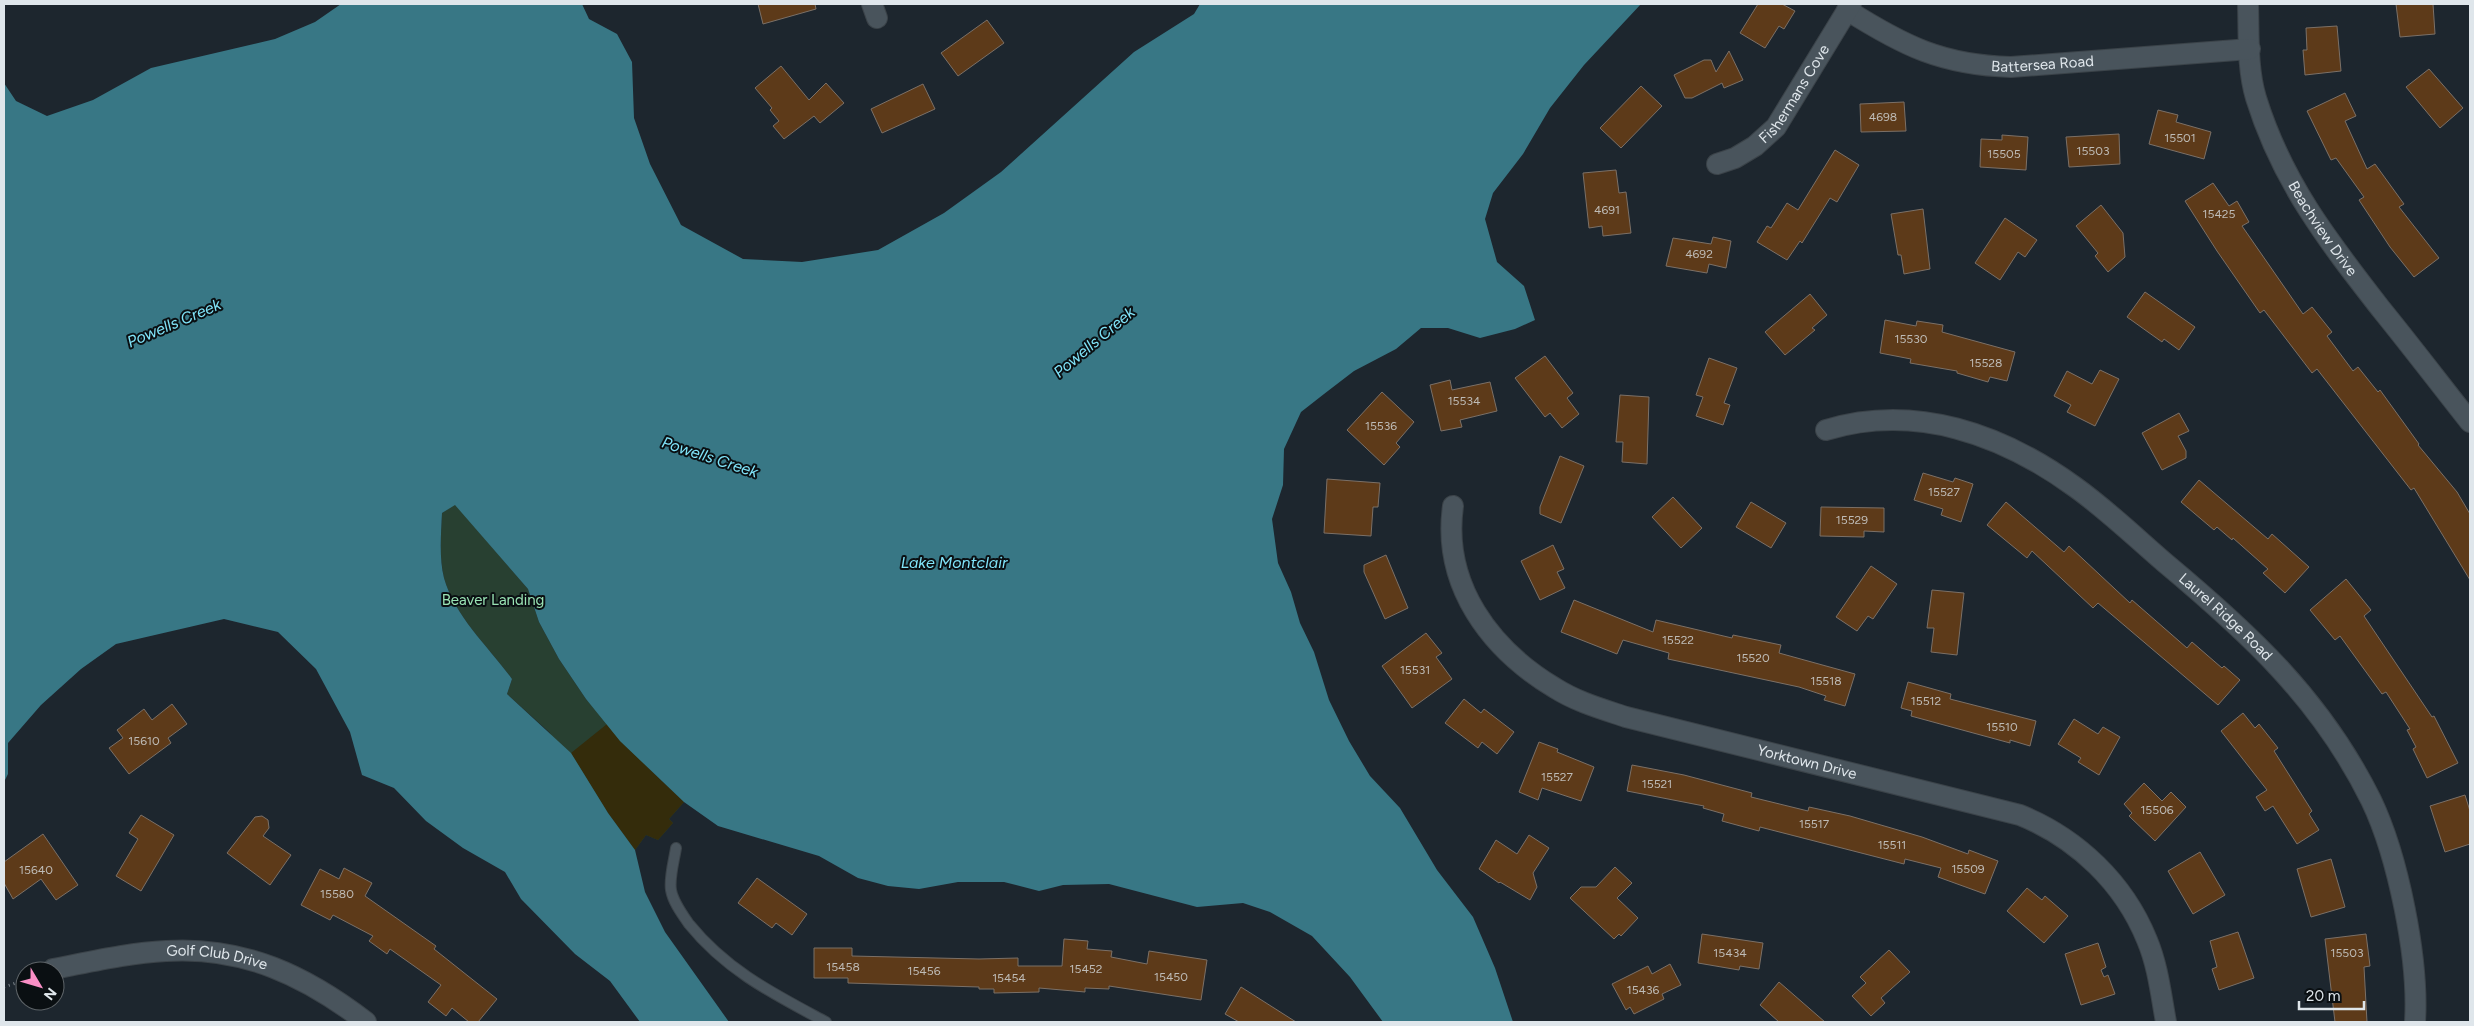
<svg xmlns="http://www.w3.org/2000/svg" width="2474" height="1026" font-family="Figtree,sans-serif">
<style>
.green{fill:#284031}
.sand{fill:#342c0b}
.water{fill:#387785}
.building{fill:#5d3a19;stroke:#7b7067}
.lines{fill:none;stroke-linecap:round;stroke-linejoin:round}
.lane-casing{stroke:#3b4349;stroke-width:12}
.street-casing{stroke:#3b4349;stroke-width:22}
.path{stroke:#7c848b;stroke-width:3;stroke-dasharray:1 4;stroke-linecap:butt}
.lane{stroke:#49545c;stroke-width:10}
.street{stroke:#49545c;stroke-width:20}
.labels{text-anchor:middle;dominant-baseline:central;stroke-width:4;stroke-linejoin:round;paint-order:stroke}
.number-label{font-size:12px;fill:#bebbb6}
.street-label{font-size:15px;fill:#dfe6eb;stroke:#0a0f12}
.park-label{font-size:15px;fill:#9ae3b4;stroke:#0a0f12}
.water-label{font-size:16px;font-style:italic;fill:#81e5fa;stroke:#0a0f12}
</style>
<rect width="100%" height="100%" fill="#1d262e"/>
<!-- green -->
<path class="green" d="M 455,504 L 528,589 L 539,622 L 559,659 L 586,699 L 651,771 L 684,802 L 669,819 L 673,823 L 658,840 L 646,835 L 635,850 L 549,732 L 507,694 L 512,679 C 489,647 455,617 444,578 C 439,557 441,534 442,513 Z"/>
<!-- sand -->
<path class="sand" d="M 607,724 L 620,741 L 684,802 L 669,819 L 673,823 L 658,840 L 646,835 L 635,850 L 608,813 L 571,753 Z"/>
<!-- water -->
<path class="water" d="M 341,4 L 582,4 L 589,19 L 617,34 L 632,62 L 634,118 L 650,164 L 681,225 L 743,259 L 802,262 L 878,250 L 944,213 L 1001,172 L 1134,52 L 1194,14 L 1200,4 L 1641,4 L 1584,65 L 1550,108 L 1523,154 L 1493,193 L 1485,219 L 1497,262 L 1524,286 L 1535,320 L 1515,329 L 1480,338 L 1448,328 L 1421,328 L 1396,349 L 1354,371 L 1324,394 L 1301,412 L 1284,449 L 1283,485 L 1272,519 L 1278,563 L 1291,592 L 1300,623 L 1314,652 L 1329,700 L 1349,741 L 1370,776 L 1400,808 L 1437,870 L 1473,917 L 1495,968 L 1513,1022 L 1383,1022 L 1350,977 L 1312,936 L 1270,912 L 1243,903 L 1197,907 L 1109,884 L 1063,885 L 1039,891 L 1004,882 L 958,882 L 919,889 L 888,886 L 858,878 L 819,856 L 718,826 L 684,802 L 620,741 L 586,699 L 559,659 L 539,622 L 528,589 L 455,505 L 442,513 C 441,534 439,558 444,578 C 455,617 489,647 512,679 L 507,694 L 571,753 L 608,813 L 635,850 L 645,892 L 665,932 L 729,1022 L 640,1022 L 610,981 L 575,954 L 521,899 L 505,872 L 463,848 L 426,821 L 394,788 L 362,775 L 350,732 L 316,669 L 278,632 L 224,619 L 116,644 L 81,669 L 41,705 L 8,743 L 8,774 L 4,782 L 4,83 L 16,101 L 47,116 L 93,100 L 151,68 L 275,39 L 315,22 Z"/>
<!-- building -->
<path class="building" d="M 758,4 L 815,4 L 816,9 L 763,24 Z
M 1758,4 L 1782,4 L 1795,11 L 1784,29 L 1779,26 L 1765,48 L 1740,33 Z
M 2396,4 L 2433,4 L 2435,34 L 2400,37 Z
M 987,20 L 1004,43 L 958,76 L 941,53 Z
M 2337,26 L 2341,71 L 2305,75 L 2303,50 L 2307,50 L 2306,28 Z
M 1729,51 L 1743,80 L 1724,88 L 1722,83 L 1692,98 L 1685,98 L 1674,75 L 1704,60 L 1711,60 L 1716,72 Z
M 781,66 L 809,100 L 826,83 L 844,103 L 820,123 L 814,116 L 784,139 L 773,126 L 779,121 L 770,110 L 772,108 L 755,88 Z
M 2429,69 L 2463,108 L 2440,128 L 2406,87 Z
M 923,84 L 935,109 L 882,133 L 871,109 Z
M 1641,86 L 1662,106 L 1621,148 L 1600,128 Z
M 2345,93 L 2356,116 L 2345,121 L 2367,169 L 2375,164 L 2404,204 L 2399,207 L 2439,258 L 2414,277 L 2390,247 L 2359,200 L 2364,197 L 2336,158 L 2331,160 L 2307,111 Z
M 1904,102 L 1906,131 L 1861,132 L 1860,104 Z
M 2158,110 L 2178,115 L 2176,122 L 2211,132 L 2204,159 L 2149,144 Z
M 2119,134 L 2120,164 L 2069,167 L 2066,137 Z
M 2002,135 L 2028,137 L 2026,170 L 1980,167 L 1981,139 L 2002,140 Z
M 1835,150 L 1859,165 L 1837,202 L 1830,198 L 1802,243 L 1800,241 L 1787,260 L 1757,242 L 1767,226 L 1771,228 L 1787,203 L 1798,210 Z
M 1616,170 L 1619,193 L 1626,192 L 1631,233 L 1603,236 L 1602,226 L 1589,228 L 1583,173 Z
M 2213,183 L 2229,206 L 2237,201 L 2249,222 L 2242,226 L 2303,314 L 2312,307 L 2332,332 L 2327,336 L 2353,371 L 2358,367 L 2378,392 L 2380,390 L 2419,444 L 2418,445 L 2457,492 L 2470,514 L 2470,580 L 2414,488 L 2411,490 L 2317,369 L 2312,373 L 2264,310 L 2260,313 L 2217,251 L 2185,201 Z
M 2101,205 L 2123,233 L 2125,257 L 2108,272 L 2095,256 L 2098,253 L 2076,226 Z
M 1923,209 L 1930,269 L 1904,274 L 1901,255 L 1898,255 L 1891,214 Z
M 2005,218 L 2037,240 L 2025,257 L 2018,252 L 2000,280 L 1975,263 Z
M 1713,237 L 1731,241 L 1726,268 L 1709,264 L 1707,273 L 1666,266 L 1673,238 L 1711,244 Z
M 2145,292 L 2195,327 L 2179,350 L 2164,339 L 2162,342 L 2127,317 Z
M 1810,294 L 1827,315 L 1812,328 L 1815,330 L 1785,355 L 1765,332 Z
M 1885,320 L 1916,326 L 1917,321 L 1943,325 L 1942,332 L 2015,352 L 2007,381 L 1990,377 L 1988,382 L 1957,373 L 1957,371 L 1910,363 L 1911,359 L 1880,353 Z
M 1545,356 L 1573,393 L 1567,398 L 1579,414 L 1562,428 L 1550,413 L 1545,417 L 1515,378 Z
M 1709,358 L 1737,368 L 1724,403 L 1730,405 L 1723,425 L 1696,416 L 1703,397 L 1696,395 Z
M 2100,370 L 2119,379 L 2095,426 L 2067,412 L 2071,405 L 2054,396 L 2067,371 L 2092,384 Z
M 1450,380 L 1452,390 L 1490,382 L 1497,411 L 1460,420 L 1462,427 L 1441,431 L 1430,385 Z
M 1382,392 L 1414,422 L 1396,443 L 1400,447 L 1384,465 L 1347,430 Z
M 1620,395 L 1649,397 L 1647,464 L 1622,462 L 1623,442 L 1616,442 Z
M 2179,413 L 2189,431 L 2178,436 L 2186,451 L 2186,458 L 2162,470 L 2142,433 Z
M 1560,456 L 1584,466 L 1561,523 L 1540,514 L 1540,507 Z
M 1923,473 L 1953,482 L 1955,478 L 1973,484 L 1961,522 L 1941,515 L 1943,509 L 1914,500 Z
M 1327,479 L 1380,483 L 1378,507 L 1373,507 L 1371,536 L 1324,533 Z
M 2199,480 L 2268,539 L 2272,534 L 2309,567 L 2285,593 L 2263,573 L 2268,569 L 2233,538 L 2232,540 L 2217,527 L 2214,530 L 2181,502 Z
M 1673,497 L 1702,528 L 1681,548 L 1652,517 Z
M 1751,502 L 1786,523 L 1771,548 L 1736,527 Z
M 2006,502 L 2064,552 L 2069,546 L 2130,603 L 2132,600 L 2187,648 L 2192,642 L 2222,668 L 2224,666 L 2240,680 L 2218,705 L 2098,603 L 2093,608 L 2032,551 L 2027,558 L 1987,525 Z
M 1821,507 L 1884,508 L 1884,532 L 1864,531 L 1864,537 L 1820,536 Z
M 1553,545 L 1564,569 L 1557,572 L 1565,588 L 1540,600 L 1521,561 Z
M 1386,555 L 1408,608 L 1385,619 L 1364,572 L 1364,565 Z
M 1871,566 L 1897,584 L 1873,619 L 1868,616 L 1857,631 L 1836,617 Z
M 2346,579 L 2371,610 L 2364,616 L 2432,717 L 2434,716 L 2458,763 L 2427,778 L 2413,749 L 2416,747 L 2407,730 L 2410,729 L 2386,692 L 2382,694 L 2340,636 L 2335,640 L 2310,610 Z
M 1932,590 L 1964,593 L 1957,655 L 1931,652 L 1934,628 L 1927,628 Z
M 1574,600 L 1653,632 L 1656,620 L 1732,638 L 1733,635 L 1781,645 L 1779,653 L 1855,674 L 1845,706 L 1824,700 L 1826,696 L 1799,687 L 1668,659 L 1669,653 L 1623,640 L 1617,654 L 1561,632 Z
M 1426,633 L 1442,653 L 1436,657 L 1452,679 L 1412,708 L 1382,666 Z
M 1908,682 L 1951,694 L 1950,699 L 2036,721 L 2030,746 L 2010,740 L 2010,743 L 1911,716 L 1912,711 L 1901,708 Z
M 1464,699 L 1481,713 L 1484,709 L 1514,732 L 1497,754 L 1482,742 L 1478,748 L 1445,723 Z
M 172,704 L 187,724 L 168,738 L 171,743 L 129,774 L 109,748 L 123,738 L 117,730 L 144,709 L 152,720 Z
M 2243,713 L 2255,728 L 2259,724 L 2278,748 L 2274,751 L 2312,811 L 2309,814 L 2319,830 L 2297,844 L 2273,806 L 2265,811 L 2256,797 L 2267,790 L 2221,731 Z
M 2074,719 L 2098,734 L 2103,727 L 2120,737 L 2099,775 L 2078,762 L 2081,758 L 2058,744 Z
M 1539,742 L 1558,749 L 1557,752 L 1594,767 L 1581,801 L 1542,788 L 1538,800 L 1519,792 Z
M 1632,765 L 1684,775 L 1752,793 L 1751,797 L 1808,811 L 1809,807 L 1850,816 L 1922,837 L 1968,854 L 1969,850 L 1998,861 L 1985,894 L 1938,877 L 1941,868 L 1905,859 L 1904,864 L 1760,827 L 1759,831 L 1722,821 L 1724,814 L 1703,808 L 1704,806 L 1627,791 Z
M 2144,783 L 2162,801 L 2171,792 L 2186,807 L 2155,841 L 2129,816 L 2132,813 L 2124,804 Z
M 2465,795 L 2470,811 L 2470,844 L 2445,852 L 2430,806 Z
M 141,815 L 174,835 L 141,891 L 116,876 L 138,839 L 129,833 Z
M 262,816 L 268,820 L 269,828 L 263,836 L 291,855 L 270,885 L 227,853 L 255,817 Z
M 43,834 L 78,885 L 56,900 L 41,879 L 13,899 L 4,883 L 4,862 Z
M 1529,835 L 1549,848 L 1533,873 L 1537,887 L 1530,900 L 1500,882 L 1499,883 L 1479,869 L 1496,840 L 1517,854 Z
M 2200,852 L 2225,895 L 2193,914 L 2168,871 Z
M 2331,859 L 2345,907 L 2311,917 L 2297,869 Z
M 1615,867 L 1632,883 L 1617,898 L 1638,918 L 1621,936 L 1619,934 L 1614,939 L 1570,898 L 1581,887 L 1596,887 Z
M 344,868 L 372,883 L 365,896 L 436,946 L 434,949 L 497,999 L 478,1022 L 469,1022 L 452,1008 L 446,1016 L 428,1002 L 441,985 L 390,949 L 387,954 L 369,941 L 373,936 L 333,915 L 330,920 L 301,905 L 320,869 L 339,879 Z
M 757,878 L 807,914 L 792,935 L 776,923 L 772,928 L 738,903 Z
M 2027,888 L 2042,900 L 2045,896 L 2068,916 L 2044,943 L 2007,911 Z
M 2238,932 L 2254,978 L 2219,990 L 2212,969 L 2217,967 L 2210,941 Z
M 1702,934 L 1763,943 L 1759,969 L 1740,966 L 1739,970 L 1698,963 Z
M 2366,934 L 2370,966 L 2364,967 L 2367,1022 L 2335,1022 L 2325,939 Z
M 1064,939 L 1088,941 L 1087,949 L 1112,951 L 1111,957 L 1147,964 L 1149,951 L 1207,960 L 1201,1000 L 1109,986 L 1109,989 L 1085,988 L 1085,992 L 1039,988 L 1039,992 L 994,993 L 994,989 L 979,989 L 979,987 L 848,983 L 848,978 L 814,978 L 814,948 L 852,948 L 852,956 L 979,959 L 1018,958 L 1018,966 L 1062,966 Z
M 2098,943 L 2106,967 L 2101,970 L 2104,977 L 2108,975 L 2115,994 L 2081,1005 L 2065,954 Z
M 1889,950 L 1910,972 L 1881,998 L 1885,1003 L 1871,1016 L 1852,996 L 1866,983 L 1860,977 Z
M 1670,964 L 1681,985 L 1662,994 L 1664,999 L 1634,1014 L 1630,1007 L 1626,1010 L 1612,984 L 1648,966 L 1652,974 Z
M 1779,982 L 1825,1022 L 1779,1022 L 1760,1005 Z
M 1241,987 L 1296,1022 L 1239,1022 L 1225,1014 Z"/>
<g class="lines">
<!-- lane casing -->
<g class="lane-casing">
<path id="lane" d="M 676,848 C 674,861 669,878 671,890 C 673,902 682,914 689,924 C 727,971 774,994 826,1022"/>
</g>
<!-- street casing -->
<g class="street-casing">
<g id="street">
<path d="M 872,4 L 877,18"/>
<path id="s1" d="M 2248,4 C 2249,34 2247,68 2256,98 C 2282,182 2328,241 2381,309 C 2411,346 2440,384 2470,422"/>
<path id="s2" d="M 1847,10 C 1904,46 1942,65 2011,67 L 2250,49"/>
<path id="s3" d="M 1717,164 L 1735,158 L 1755,146 L 1776,127 L 1851,4"/>
<path id="s4" d="M 1826,430 C 1915,403 2002,434 2075,487 C 2106,509 2135,537 2164,562 C 2249,633 2321,699 2371,800 C 2398,856 2419,959 2415,1022"/>
<path id="s5" d="M 1453,506 C 1442,585 1490,649 1555,688 C 1577,702 1602,709 1626,717 L 2020,815 C 2077,838 2124,883 2147,940 C 2158,966 2161,995 2166,1022"/>
<path id="s6" d="M 53,969 C 90,962 128,953 166,951 C 244,946 306,976 366,1022"/>
</g>
</g>
<!-- path -->
<path class="path" d="M 4,987 L 25,980"/>
<!-- lane -->
<use href="#lane" class="lane"/>
<!-- street -->
<use href="#street" class="street"/>
</g>
<g class="labels">
<!-- number labels -->
<g class="number-label">
<text x="1883" y="117">4698</text>
<text x="2180" y="138">15501</text>
<text x="2093" y="151">15503</text>
<text x="2004" y="154">15505</text>
<text x="1607" y="210">4691</text>
<text x="2219" y="214">15425</text>
<text x="1699" y="254">4692</text>
<text x="1911" y="339">15530</text>
<text x="1986" y="363">15528</text>
<text x="1464" y="401">15534</text>
<text x="1381" y="426">15536</text>
<text x="1944" y="492">15527</text>
<text x="1852" y="520">15529</text>
<text x="1678" y="640">15522</text>
<text x="1753" y="658">15520</text>
<text x="1415" y="670">15531</text>
<text x="1826" y="681">15518</text>
<text x="1926" y="701">15512</text>
<text x="2002" y="727">15510</text>
<text x="144" y="741">15610</text>
<text x="1557" y="777">15527</text>
<text x="1657" y="784">15521</text>
<text x="2157" y="810">15506</text>
<text x="1814" y="824">15517</text>
<text x="1892" y="845">15511</text>
<text x="1968" y="869">15509</text>
<text x="36" y="870">15640</text>
<text x="337" y="894">15580</text>
<text x="1730" y="953">15434</text>
<text x="2347" y="953">15503</text>
<text x="843" y="967">15458</text>
<text x="1086" y="969">15452</text>
<text x="924" y="971">15456</text>
<text x="1171" y="977">15450</text>
<text x="1009" y="978">15454</text>
<text x="1643" y="990">15436</text>
</g>
<!-- street labels -->
<g class="street-label">
<text stroke="none"><textPath href="#s2" startOffset="208">Battersea Road</textPath></text>
<text stroke="none"><textPath href="#s3" startOffset="108">Fishermans Cove</textPath></text>
<text stroke="none"><textPath href="#s1" startOffset="242">Beachview Drive</textPath></text>
<text stroke="none"><textPath href="#s4" startOffset="464">Laurel Ridge Road</textPath></text>
<text stroke="none"><textPath href="#s5" startOffset="485">Yorktown Drive</textPath></text>
<text stroke="none"><textPath href="#s6" startOffset="166">Golf Club Drive</textPath></text>
</g>
<!-- park labels -->
<g class="park-label">
<text x="493" y="600">Beaver Landing</text>
</g>
<!-- water labels -->
<g class="water-label">
<text transform="translate(174 323) rotate(-23)">Powells Creek</text>
<text transform="translate(1094 342) rotate(-40)">Powells Creek</text>
<text transform="translate(710 457) rotate(18)">Powells Creek</text>
<text x="954" y="562">Lake Montclair</text>
</g>
</g>
<!-- border -->
<rect width="2474" height="1026" fill="none" stroke="#dfe6eb" stroke-width="10"/>
<!-- north arrow -->
<g transform="translate(40 986) rotate(128)"><circle r="24" fill="#0a0f12" stroke="#5f6569"/>
<path d="M0-4L9 19L0 12L-9 19Z" fill="#fa8fc6"/>
<text y="-8" font-size="14" font-weight="bold" text-anchor="middle" fill="#dfe6eb">N</text>
</g>
<!-- scale -->
<path d="M2299 1001v8h65v-8" fill="none" stroke="#dfe6eb" stroke-width="2.5"/>
<text x="2306" y="1001" font-size="15" fill="#dfe6eb" stroke="#0a0f12" stroke-width="4" paint-order="stroke">20 m</text>
</svg>
